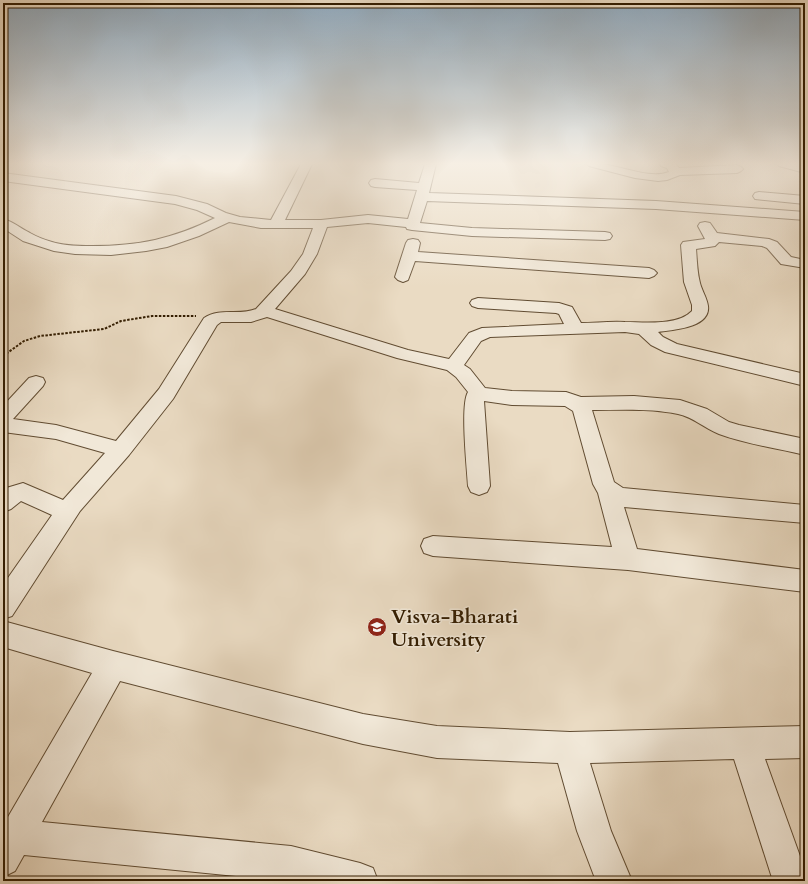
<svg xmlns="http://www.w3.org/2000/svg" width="808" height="884" font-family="Cardo,serif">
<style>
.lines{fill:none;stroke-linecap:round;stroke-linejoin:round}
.minor-casing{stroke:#614c32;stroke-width:2}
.path{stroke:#331d01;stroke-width:2;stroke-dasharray:2.5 1.5;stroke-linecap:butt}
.minor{fill:#f1e8d8;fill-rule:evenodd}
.labels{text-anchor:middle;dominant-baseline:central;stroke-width:3;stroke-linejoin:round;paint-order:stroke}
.near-poi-label{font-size:20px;font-weight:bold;fill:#331d01;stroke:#f1e8d8;text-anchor:start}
</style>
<rect width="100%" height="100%" fill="#eadbc3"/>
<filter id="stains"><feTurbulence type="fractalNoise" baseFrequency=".005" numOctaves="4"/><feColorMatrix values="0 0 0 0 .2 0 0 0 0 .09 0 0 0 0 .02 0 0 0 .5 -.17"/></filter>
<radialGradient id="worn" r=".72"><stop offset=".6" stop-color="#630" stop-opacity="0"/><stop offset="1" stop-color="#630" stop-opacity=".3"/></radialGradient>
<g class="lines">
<!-- minor casing -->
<g class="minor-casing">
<path id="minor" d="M 301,164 L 312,164 L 285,220 L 321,220 L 368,215 L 408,219 L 417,190 L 375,187 L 371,186 L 369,183 L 371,180 L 375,179 L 419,183 L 425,164 L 436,164 L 429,193 L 656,201 L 805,212 L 805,220 L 656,209 L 427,201 L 420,223 L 472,228 L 605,232 L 610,233 L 612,236 L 610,239 L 605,240 L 472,236 L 412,230 L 407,229 L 406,227 L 368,223 L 327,227 L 317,254 L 305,274 L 275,309 L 408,350 L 449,359 L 469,333 L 482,328 L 564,324 L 559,314 L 556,313 L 478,308 L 472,306 L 470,303 L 472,300 L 478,298 L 559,303 L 572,307 L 581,323 C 595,323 610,321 625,322 C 644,322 678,326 692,311 L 692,305 L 684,282 L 681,245 L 683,242 L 705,239 L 698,226 L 700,223 L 705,222 L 710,223 L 717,233 L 769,239 L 777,242 L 791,257 L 805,260 L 805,268 L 781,264 L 767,248 L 762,246 L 719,242 L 715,246 L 696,249 C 697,260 697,272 700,283 C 702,291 707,298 708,306 C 711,328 672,330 658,332 L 663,337 L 677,344 L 805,374 L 805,386 L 665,352 L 651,345 L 639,334 L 625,332 L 490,337 L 481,341 L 464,365 L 470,369 L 485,388 L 512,391 L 566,392 L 581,397 L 634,396 L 680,400 L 707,409 L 729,422 L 739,425 L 805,439 L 805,455 C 776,448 746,444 719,434 C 704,428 693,417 678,414 C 650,408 620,410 592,410 L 614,482 L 623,488 L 805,505 L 805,523 L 624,507 L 637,549 L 805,570 L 805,592 L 628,570 L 433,556 L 424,553 L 421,546 L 424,539 L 433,536 L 612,547 L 598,493 L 593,484 L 573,411 L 565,406 L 512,405 L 484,401 L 490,486 L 487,492 L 479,495 L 471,492 L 468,486 C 467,468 460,405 468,392 L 456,377 L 447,370 L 397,358 L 267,317 L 251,322 L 221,322 L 217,325 L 173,399 L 129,455 L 80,511 L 12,616 L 3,619 L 3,585 L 52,515 L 21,501 L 11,509 L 3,512 L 3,489 L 23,483 L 63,500 L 105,453 L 56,439 L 3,432 L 3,406 L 29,378 L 36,376 L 43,378 L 45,382 L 43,386 L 13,419 L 56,425 L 116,441 L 159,389 L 204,318 C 220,307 239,316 256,309 L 291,271 L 303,254 L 313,228 L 261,228 L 229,222 L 199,236 L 167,247 L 146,251 L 111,255 L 75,254 L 54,251 L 23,241 L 3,228 L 3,219 C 14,222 20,228 30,233 C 37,237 45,240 52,242 C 65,246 79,246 92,246 C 138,246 173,239 215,218 L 197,210 L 175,204 L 3,181 L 3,173 L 176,196 L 207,204 L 226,213 L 240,217 L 271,220 Z
M 587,164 C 613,160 645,181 669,172 L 667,168 L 661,166 L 660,164 L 675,164 L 679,168 L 737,165 L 741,167 L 743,169 L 741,171 L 737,173 L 680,175 L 667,180 L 658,181 L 635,178 L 589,166 Z
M 777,164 L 796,164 L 805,165 L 805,173 L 779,166 Z
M 759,192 L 805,196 L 805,204 L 755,199 L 753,196 L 755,193 Z
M 413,239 L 418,240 L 420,243 L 418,252 L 649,268 L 654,270 L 657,273 L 654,276 L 649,278 L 415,261 L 408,280 L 403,282 L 398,280 L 395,277 L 406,243 L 408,240 Z
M 3,621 L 113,651 L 363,714 L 437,726 L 570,732 L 805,726 L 805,758 L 765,759 L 805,870 L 805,881 L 773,881 L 734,759 L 590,763 L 611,831 L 632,881 L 596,881 L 577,831 L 558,763 L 437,758 L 363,744 L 120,681 L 42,822 L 291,846 L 360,863 L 373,868 L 378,881 L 285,881 L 24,855 L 15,871 L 3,877 L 3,816 L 8,817 L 92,673 L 3,647 Z"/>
</g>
<!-- path -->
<path class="path" d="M 3,356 L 24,341 L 40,336 L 104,329 L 121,321 L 152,316 L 196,316"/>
<!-- minor -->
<use href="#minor" class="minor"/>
</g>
<!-- sky -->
<linearGradient id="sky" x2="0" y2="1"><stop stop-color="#90aabf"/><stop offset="0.57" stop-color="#f6efe4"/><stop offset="1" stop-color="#f6efe4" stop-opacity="0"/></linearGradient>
<rect width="808" height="287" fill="url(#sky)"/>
<!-- icons -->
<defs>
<g id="university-disc" transform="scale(1)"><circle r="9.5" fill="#8f2418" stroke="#f1e8d8"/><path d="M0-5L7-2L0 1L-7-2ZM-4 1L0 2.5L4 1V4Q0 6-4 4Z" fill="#fff"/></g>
</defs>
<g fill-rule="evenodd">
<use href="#university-disc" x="377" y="627"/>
</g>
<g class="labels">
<!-- near-poi labels -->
<g class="near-poi-label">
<text x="391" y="616">Visva-Bharati<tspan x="391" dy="23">University</tspan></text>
</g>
</g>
<!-- margin -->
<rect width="808" height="884" fill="none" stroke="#eadbc3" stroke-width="16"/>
<rect x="4" y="4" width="800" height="876" fill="none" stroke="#331d01" stroke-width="2"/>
<rect x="8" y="8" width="792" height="868" fill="none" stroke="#331d01"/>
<rect width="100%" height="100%" filter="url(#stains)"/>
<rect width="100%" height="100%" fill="url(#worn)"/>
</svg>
